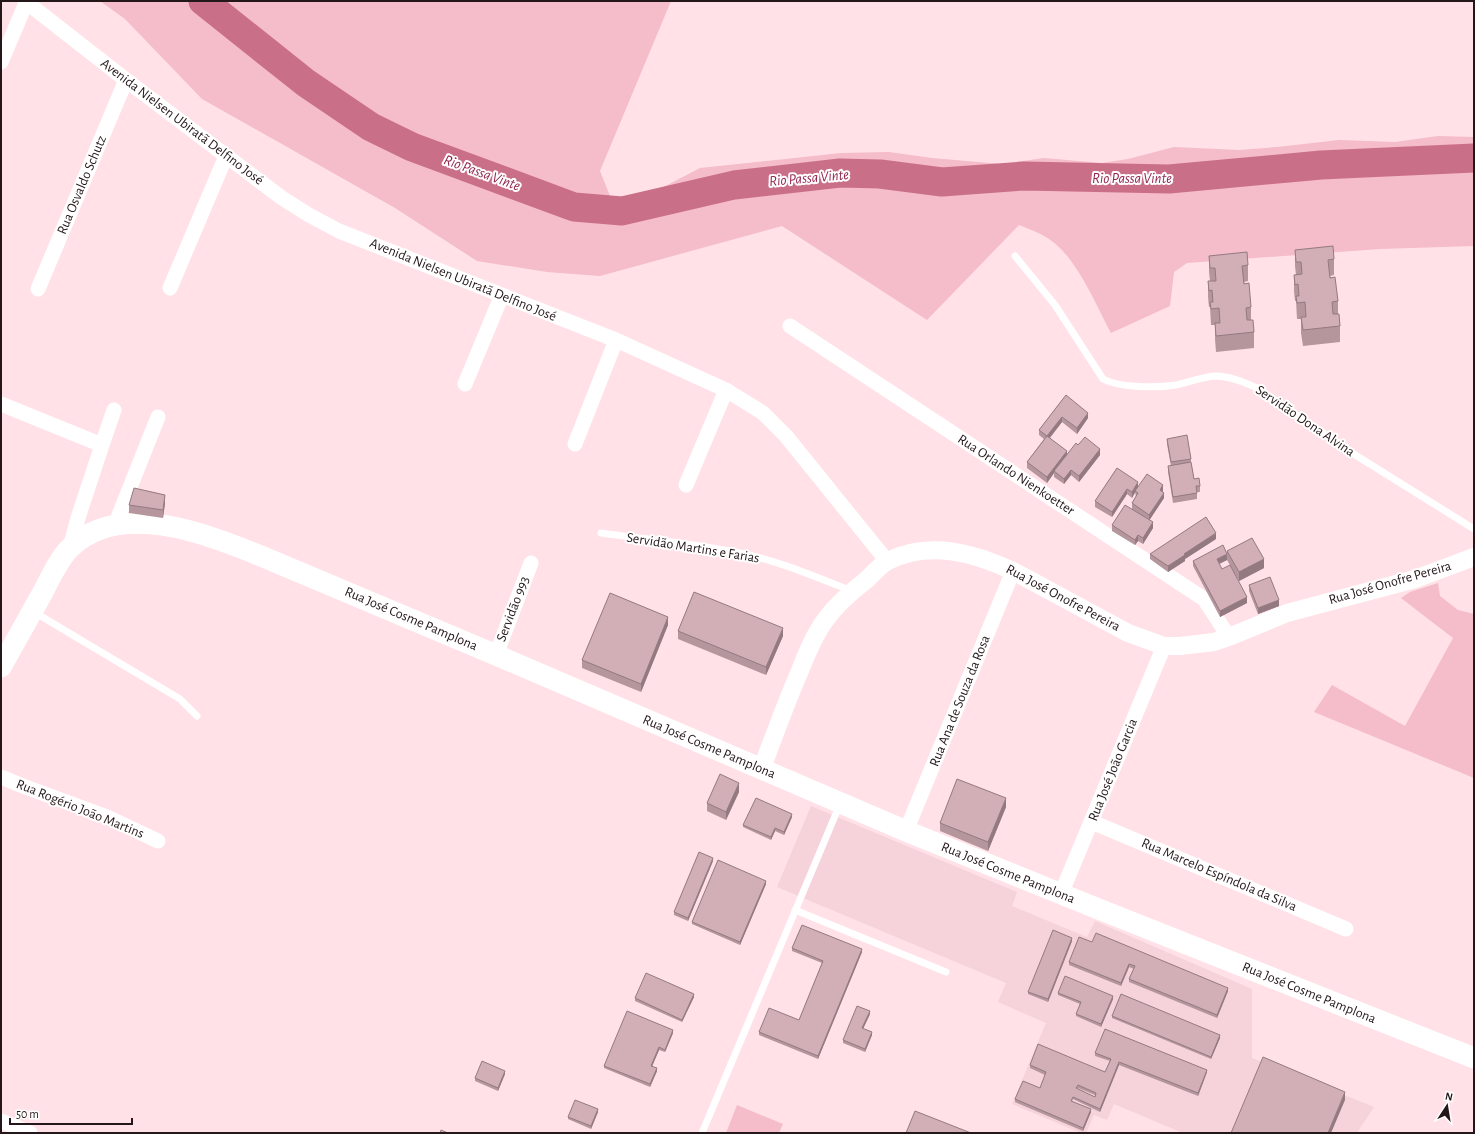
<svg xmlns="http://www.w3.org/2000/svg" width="1475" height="1134" font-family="'Alegreya Sans',sans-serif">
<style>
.built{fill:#f6d2da}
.green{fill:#f5bcca}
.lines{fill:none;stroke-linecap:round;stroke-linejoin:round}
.river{stroke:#ca6f88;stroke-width:29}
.service{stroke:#fff;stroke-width:7}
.minor{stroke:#fff;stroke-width:15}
.tertiary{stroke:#fff;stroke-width:18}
.secondary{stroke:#fff;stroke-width:21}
.wall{fill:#b5969d;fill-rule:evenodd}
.shaded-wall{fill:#937a80}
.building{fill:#d2afb7;stroke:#937a80;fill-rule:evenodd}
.labels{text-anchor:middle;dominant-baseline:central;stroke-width:4;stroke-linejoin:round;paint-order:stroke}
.street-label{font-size:14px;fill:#24171a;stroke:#fff}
.water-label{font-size:15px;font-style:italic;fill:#93254e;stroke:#fff}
</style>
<rect width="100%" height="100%" fill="#ffe1e7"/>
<!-- built -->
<path class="built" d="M 811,806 L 1017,892 L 1012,906 L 1087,937 L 1095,921 L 1252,989 L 1252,1058 L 1374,1107 L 1357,1133 L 1183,1133 L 1114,1104 L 1107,1120 L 1094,1115 L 1086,1133 L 1081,1133 L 1012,1104 L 1046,1023 L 998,1002 L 1006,983 L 777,887 Z"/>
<!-- green -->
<path class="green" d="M 100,1 L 671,1 L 600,171 L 610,196 L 631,201 L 654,192 L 700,168 L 841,153 L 889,152 L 932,158 L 1001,164 L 1044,158 L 1102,163 L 1128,159 L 1174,147 L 1239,150 L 1277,147 L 1339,140 L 1395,142 L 1438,136 L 1474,137 L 1474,246 L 1380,249 L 1187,263 L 1174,272 L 1170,306 L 1111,333 C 1096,305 1076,256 1049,239 C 1040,233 1029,229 1019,225 L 927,320 L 782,226 L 600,276 L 547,272 L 477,261 L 395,208 L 202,99 L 125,19 Z
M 1438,583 L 1440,596 L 1458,610 L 1474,614 L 1474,778 L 1314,712 L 1332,685 L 1405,726 L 1453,638 L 1401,598 L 1410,592 Z
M 737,1105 L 783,1124 L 779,1133 L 726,1133 Z"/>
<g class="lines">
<!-- river -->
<path class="river" d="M 203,1 L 306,83 L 371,127 L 412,147 L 574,207 L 622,211 L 734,185 L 840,173 L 880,174 L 942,182 L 1024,176 L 1169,179 L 1321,165 L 1474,158"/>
<!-- service -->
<path class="service" d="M 1015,256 L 1055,305 L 1103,379 C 1120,388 1157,388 1176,385 C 1189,382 1202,377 1215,376 C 1230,376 1244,382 1257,388 L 1357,456 L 1474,529
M 601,533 C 650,540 700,544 749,555 C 784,563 818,578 852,591
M 34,612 L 180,699 L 197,716
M 795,910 L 946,972
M 702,1133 L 840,804"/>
<!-- minor -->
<path class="minor" d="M 25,1 L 126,80 L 282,198 L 309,215 L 339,231 L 616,340 L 726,390 L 763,413 L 786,436 L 887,561
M 1,62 L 26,3
M 170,288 L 226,156
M 38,289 L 126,80
M 790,326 L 1204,599 L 1229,637
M 465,384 L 502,295
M 1,404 L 102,445 L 78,518 L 70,548
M 575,444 L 616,340
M 102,445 L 114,410
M 686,485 L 726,390
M 115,525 L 158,417
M 496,655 L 531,563
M 1,777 L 23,786 L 107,817 L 158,841
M 1092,822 L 1346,929
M 906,831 L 1013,571
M 1061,894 L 1164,646
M 1,1121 L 30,1133"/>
<!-- tertiary -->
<path class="tertiary" d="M 761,770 C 774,737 785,705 799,673 C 806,655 814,635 826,619 C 837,604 851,592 865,581 C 872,575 880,565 888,561 C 929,540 974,553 1013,571 L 1128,633 L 1164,646 L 1180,646 L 1214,642 L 1229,637 L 1287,613 L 1415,579 L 1474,557"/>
<!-- secondary -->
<path class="secondary" d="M 1,667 C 15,642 29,617 43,592 C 51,577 58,560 70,548 C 120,499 206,534 261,556 L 496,655 L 906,831 L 1091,906 L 1474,1058"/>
</g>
<!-- wall -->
<path class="wall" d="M 1295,250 L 1334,259 L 1334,275 L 1330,276 L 1338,301 L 1338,314 L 1340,326 L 1340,342 L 1303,346 L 1301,333 L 1301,319 L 1297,319 L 1296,301 L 1295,301 L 1294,291 L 1294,275 L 1296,275 L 1295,266 Z
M 1209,256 L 1248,265 L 1248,281 L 1244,282 L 1251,307 L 1251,320 L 1254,332 L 1254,348 L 1216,352 L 1215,339 L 1215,325 L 1211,325 L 1210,307 L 1209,307 L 1208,297 L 1208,281 L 1210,281 L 1209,272 Z
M 1066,395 L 1088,418 L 1077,434 L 1062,422 L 1050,438 L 1067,455 L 1078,445 L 1100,455 L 1079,482 L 1071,475 L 1064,484 L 1054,477 L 1054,473 L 1047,483 L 1027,468 L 1027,462 L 1044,439 L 1039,435 L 1039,430 Z
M 1167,439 L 1191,459 L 1191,462 L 1194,479 L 1200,486 L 1200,492 L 1197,492 L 1197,499 L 1173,503 L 1168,472 L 1168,466 L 1171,466 L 1167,444 Z
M 1117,468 L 1138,487 L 1163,490 L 1163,492 L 1164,498 L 1149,520 L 1153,528 L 1143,544 L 1138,541 L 1135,545 L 1112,531 L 1112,525 L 1132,509 L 1132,503 L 1136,497 L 1135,492 L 1132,498 L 1127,494 L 1112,517 L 1095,507 L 1095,501 Z
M 165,503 L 163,518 L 129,513 L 129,505 Z
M 1216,539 L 1185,559 L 1185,561 L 1168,572 L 1150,559 L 1150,554 Z
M 1227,551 L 1264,568 L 1239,581 L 1227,560 Z
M 1227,560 L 1219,564 L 1222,569 L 1247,603 L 1220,617 L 1193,566 L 1193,561 Z
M 1249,585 L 1279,606 L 1258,614 L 1249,591 Z
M 668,625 L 641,692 L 582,668 L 582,660 Z
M 678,631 L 783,636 L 766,675 L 678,639 Z
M 739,792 L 726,820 L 707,811 L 707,803 Z
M 1006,807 L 988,851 L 940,831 L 940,823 Z
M 792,817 L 784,835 L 775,831 L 771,840 L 743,827 L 743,825 Z
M 713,861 L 688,921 L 674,915 L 674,912 Z
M 766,884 L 740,945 L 692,924 L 692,922 Z
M 1072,941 L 1048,1002 L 1028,994 L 1028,992 Z
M 1092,942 L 1228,991 L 1217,1018 L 1129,982 L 1129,979 L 1134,969 L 1129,967 L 1121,986 L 1069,965 L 1069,962 Z
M 792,948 L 862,952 L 818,1059 L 759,1035 L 759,1032 L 799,1020 L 822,963 L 792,951 Z
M 1058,993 L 1113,999 L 1101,1027 L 1076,1016 L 1076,1014 L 1080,1004 L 1058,995 Z
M 694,997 L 682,1022 L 635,1001 L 635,998 Z
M 870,1014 L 863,1029 L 872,1035 L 865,1052 L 843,1043 L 843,1040 Z
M 1112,1016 L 1220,1038 L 1211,1059 L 1112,1018 Z
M 673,1033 L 665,1052 L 659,1050 L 652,1066 L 657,1071 L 650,1087 L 604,1068 L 604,1066 Z
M 1095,1053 L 1207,1072 L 1198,1096 L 1119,1065 L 1100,1112 L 1073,1099 L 1072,1101 L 1091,1112 L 1083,1131 L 1015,1102 L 1015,1099 L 1040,1088 L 1045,1075 L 1030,1068 L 1030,1065 L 1105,1072 L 1110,1061 L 1095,1056 ZM 1078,1088 L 1095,1095 L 1095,1097 L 1077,1089 Z
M 505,1074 L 498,1091 L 475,1081 L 475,1078 Z
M 598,1112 L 591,1129 L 568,1119 L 568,1117 Z"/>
<!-- shaded-wall -->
<path class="shaded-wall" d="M 1088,413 L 1088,418 L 1077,434 L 1077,428 Z
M 1062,417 L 1062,422 L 1047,441 L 1047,436 Z
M 1100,449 L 1100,455 L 1079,482 L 1079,476 Z
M 1067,451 L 1067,456 L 1054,471 L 1054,473 L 1047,483 L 1047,477 Z
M 1071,470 L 1071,475 L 1064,484 L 1064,479 Z
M 1138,482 L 1138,487 L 1132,498 L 1132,492 Z
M 1163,485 L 1163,490 L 1160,495 L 1160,490 Z
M 1127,489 L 1127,494 L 1112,517 L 1112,512 Z
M 1164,493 L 1164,498 L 1149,521 L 1149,515 Z
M 165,495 L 165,503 L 163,518 L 163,510 Z
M 1153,522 L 1153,528 L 1143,544 L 1143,538 Z
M 1216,533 L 1216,539 L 1185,559 L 1185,561 L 1168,572 L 1168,566 L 1184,554 Z
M 1138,535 L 1138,541 L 1135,545 L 1135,540 Z
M 1227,554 L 1227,560 L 1217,565 L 1217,559 Z
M 1264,559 L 1264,568 L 1239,581 L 1239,572 Z
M 1247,597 L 1247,603 L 1220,617 L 1220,611 Z
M 1279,600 L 1279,606 L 1258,614 L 1258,608 Z
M 668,617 L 668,625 L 641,692 L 641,684 Z
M 783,628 L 783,636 L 766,675 L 766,667 Z
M 739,783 L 739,792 L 726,820 L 726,812 Z
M 1006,798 L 1006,807 L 988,851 L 988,842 Z
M 792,814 L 792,817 L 784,835 L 784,832 Z
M 775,828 L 775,831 L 771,840 L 771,837 Z
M 713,858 L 713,861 L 688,921 L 688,918 Z
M 766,881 L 766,884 L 740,945 L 740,942 Z
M 1072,938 L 1072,941 L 1048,1002 L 1048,999 Z
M 862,949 L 862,952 L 818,1059 L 818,1056 Z
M 1129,964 L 1129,967 L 1121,986 L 1121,983 Z
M 1228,988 L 1228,991 L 1217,1018 L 1217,1015 Z
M 694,994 L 694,997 L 682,1022 L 682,1020 Z
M 1113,996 L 1113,999 L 1101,1027 L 1101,1024 Z
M 870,1011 L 870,1014 L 862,1031 L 862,1028 Z
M 673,1030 L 673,1033 L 665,1052 L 665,1050 Z
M 872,1032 L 872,1035 L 865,1052 L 865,1049 Z
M 1220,1035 L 1220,1038 L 1211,1059 L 1211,1057 Z
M 659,1047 L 659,1050 L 651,1069 L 651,1066 Z
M 1119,1062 L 1119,1065 L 1100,1112 L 1100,1109 Z
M 657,1068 L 657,1071 L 650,1087 L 650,1084 Z
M 1207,1070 L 1207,1072 L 1198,1096 L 1198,1093 Z
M 505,1071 L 505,1074 L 498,1091 L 498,1088 Z
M 1345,1092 L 1345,1100 L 1331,1133 L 1328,1133 Z
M 598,1109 L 598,1112 L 591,1129 L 591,1126 Z
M 1091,1109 L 1091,1112 L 1083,1131 L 1083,1128 Z"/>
<!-- building -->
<path class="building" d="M 1333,246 L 1334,259 L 1328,260 L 1330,278 L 1335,277 L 1338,301 L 1332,302 L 1333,314 L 1339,314 L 1340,326 L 1303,330 L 1301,317 L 1306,317 L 1305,302 L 1297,303 L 1296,296 L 1299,296 L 1298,284 L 1295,285 L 1294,275 L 1302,274 L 1301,262 L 1296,262 L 1295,250 Z
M 1247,252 L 1248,265 L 1242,266 L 1244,284 L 1249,283 L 1251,307 L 1246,308 L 1247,320 L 1253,320 L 1254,332 L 1216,336 L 1215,323 L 1220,323 L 1219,308 L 1211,309 L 1210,302 L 1213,302 L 1212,290 L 1209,291 L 1208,281 L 1216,281 L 1215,268 L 1210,268 L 1209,256 Z
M 1066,395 L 1088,413 L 1077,428 L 1062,417 L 1047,436 L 1067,451 L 1047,477 L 1027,462 L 1047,436 L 1039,430 Z
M 1187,435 L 1191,459 L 1171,462 L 1167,439 Z
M 1085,437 L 1100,449 L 1079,476 L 1071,470 L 1064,479 L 1054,471 L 1076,443 L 1078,445 Z
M 1191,462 L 1194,479 L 1199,478 L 1200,486 L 1196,486 L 1197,493 L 1173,497 L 1168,466 Z
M 1117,468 L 1138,482 L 1132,492 L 1127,489 L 1112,512 L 1095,501 Z
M 1147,474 L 1163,485 L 1160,490 L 1164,493 L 1149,515 L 1132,503 L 1138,493 L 1135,491 Z
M 134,488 L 165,495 L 163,510 L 129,505 Z
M 1125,505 L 1153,522 L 1143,538 L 1138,535 L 1135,540 L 1112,525 Z
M 1206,517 L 1216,533 L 1184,554 L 1185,555 L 1168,566 L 1150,554 Z
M 1252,538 L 1264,559 L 1239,572 L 1227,551 Z
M 1223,545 L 1227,554 L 1217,559 L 1222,569 L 1230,565 L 1247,597 L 1220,611 L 1193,561 Z
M 1270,577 L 1279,600 L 1258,608 L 1249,585 Z
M 694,592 L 783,628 L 766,667 L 678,631 Z
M 610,593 L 668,617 L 641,684 L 582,660 Z
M 720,774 L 739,783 L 726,812 L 707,803 Z
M 957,779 L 1006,798 L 988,842 L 940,823 Z
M 756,798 L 792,814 L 784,832 L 775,828 L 771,837 L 743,825 Z
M 699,852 L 713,858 L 688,918 L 674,912 Z
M 718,860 L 766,881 L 740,942 L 692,922 Z
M 802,925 L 862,949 L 818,1056 L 759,1032 L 769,1008 L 799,1020 L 823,961 L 792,948 Z
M 1053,930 L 1072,938 L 1048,999 L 1028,992 Z
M 1096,933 L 1228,988 L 1217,1015 L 1129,979 L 1135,966 L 1129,964 L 1121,983 L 1069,962 L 1079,937 L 1092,942 Z
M 646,973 L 694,994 L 682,1020 L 635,998 Z
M 1065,976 L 1113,996 L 1101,1024 L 1076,1014 L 1081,1002 L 1058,993 Z
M 1121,994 L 1220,1035 L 1211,1057 L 1112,1016 Z
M 857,1006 L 870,1011 L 862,1028 L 872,1032 L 865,1049 L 843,1040 Z
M 627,1011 L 673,1030 L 665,1050 L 659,1047 L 651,1066 L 657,1068 L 650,1084 L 604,1066 Z
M 1105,1029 L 1207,1070 L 1198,1093 L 1119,1062 L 1100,1109 L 1073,1097 L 1071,1101 L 1091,1109 L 1083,1128 L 1015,1099 L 1023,1081 L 1040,1088 L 1046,1072 L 1030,1065 L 1038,1044 L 1105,1072 L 1111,1059 L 1095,1053 ZM 1078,1085 L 1096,1093 L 1095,1097 L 1076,1088 Z
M 1263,1057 L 1345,1092 L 1328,1133 L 1231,1133 Z
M 482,1061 L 505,1071 L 498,1088 L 475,1078 Z
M 575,1100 L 598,1109 L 591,1126 L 568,1117 Z
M 915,1111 L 971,1133 L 906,1133 Z
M 441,1130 L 448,1133 L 440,1133 Z"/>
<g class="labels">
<!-- street labels -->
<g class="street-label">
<text transform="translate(182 122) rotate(37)">Avenida Nielsen Ubiratã Delfino José</text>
<text transform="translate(82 185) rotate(-67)">Rua Osvaldo Schutz</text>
<text transform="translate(463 280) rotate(22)">Avenida Nielsen Ubiratã Delfino José</text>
<text transform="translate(1305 421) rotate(34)">Servidão Dona Alvina</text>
<text transform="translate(1016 475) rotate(33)">Rua Orlando Nienkoetter</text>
<text transform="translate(693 548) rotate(9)">Servidão Martins e Farias</text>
<text transform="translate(1390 583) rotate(-16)">Rua José Onofre Pereira</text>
<text transform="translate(1063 598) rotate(28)">Rua José Onofre Pereira</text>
<text transform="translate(513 609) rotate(-69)">Servidão 993</text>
<text transform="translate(411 619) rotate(23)">Rua José Cosme Pamplona</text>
<text transform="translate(960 701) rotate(-68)">Rua Ana de Souza da Rosa</text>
<text transform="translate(709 747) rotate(23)">Rua José Cosme Pamplona</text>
<text transform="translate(1113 770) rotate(-68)">Rua José João Garcia</text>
<text transform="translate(80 809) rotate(22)">Rua Rogério João Martins</text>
<text transform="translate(1008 873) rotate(22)">Rua José Cosme Pamplona</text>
<text transform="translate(1219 875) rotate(23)">Rua Marcelo Espíndola da Silva</text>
<text transform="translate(1309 993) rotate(22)">Rua José Cosme Pamplona</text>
</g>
<!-- water labels -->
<g class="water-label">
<text transform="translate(482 173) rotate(20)">Rio Passa Vinte</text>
<text transform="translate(809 178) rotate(-5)">Rio Passa Vinte</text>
<text x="1132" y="178">Rio Passa Vinte</text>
</g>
</g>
<!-- border -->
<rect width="1475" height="1134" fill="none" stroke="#24171a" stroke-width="4"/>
<!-- north arrow -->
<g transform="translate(1447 1106) rotate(12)" stroke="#ffffff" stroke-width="3" paint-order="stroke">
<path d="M0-3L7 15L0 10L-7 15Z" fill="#24171a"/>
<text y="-6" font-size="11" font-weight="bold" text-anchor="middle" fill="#24171a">N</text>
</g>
<!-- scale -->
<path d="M10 1118v6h122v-6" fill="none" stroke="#24171a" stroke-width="2"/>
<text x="16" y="1118" font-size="12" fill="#24171a" stroke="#ffffff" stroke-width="3" paint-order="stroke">50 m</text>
</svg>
